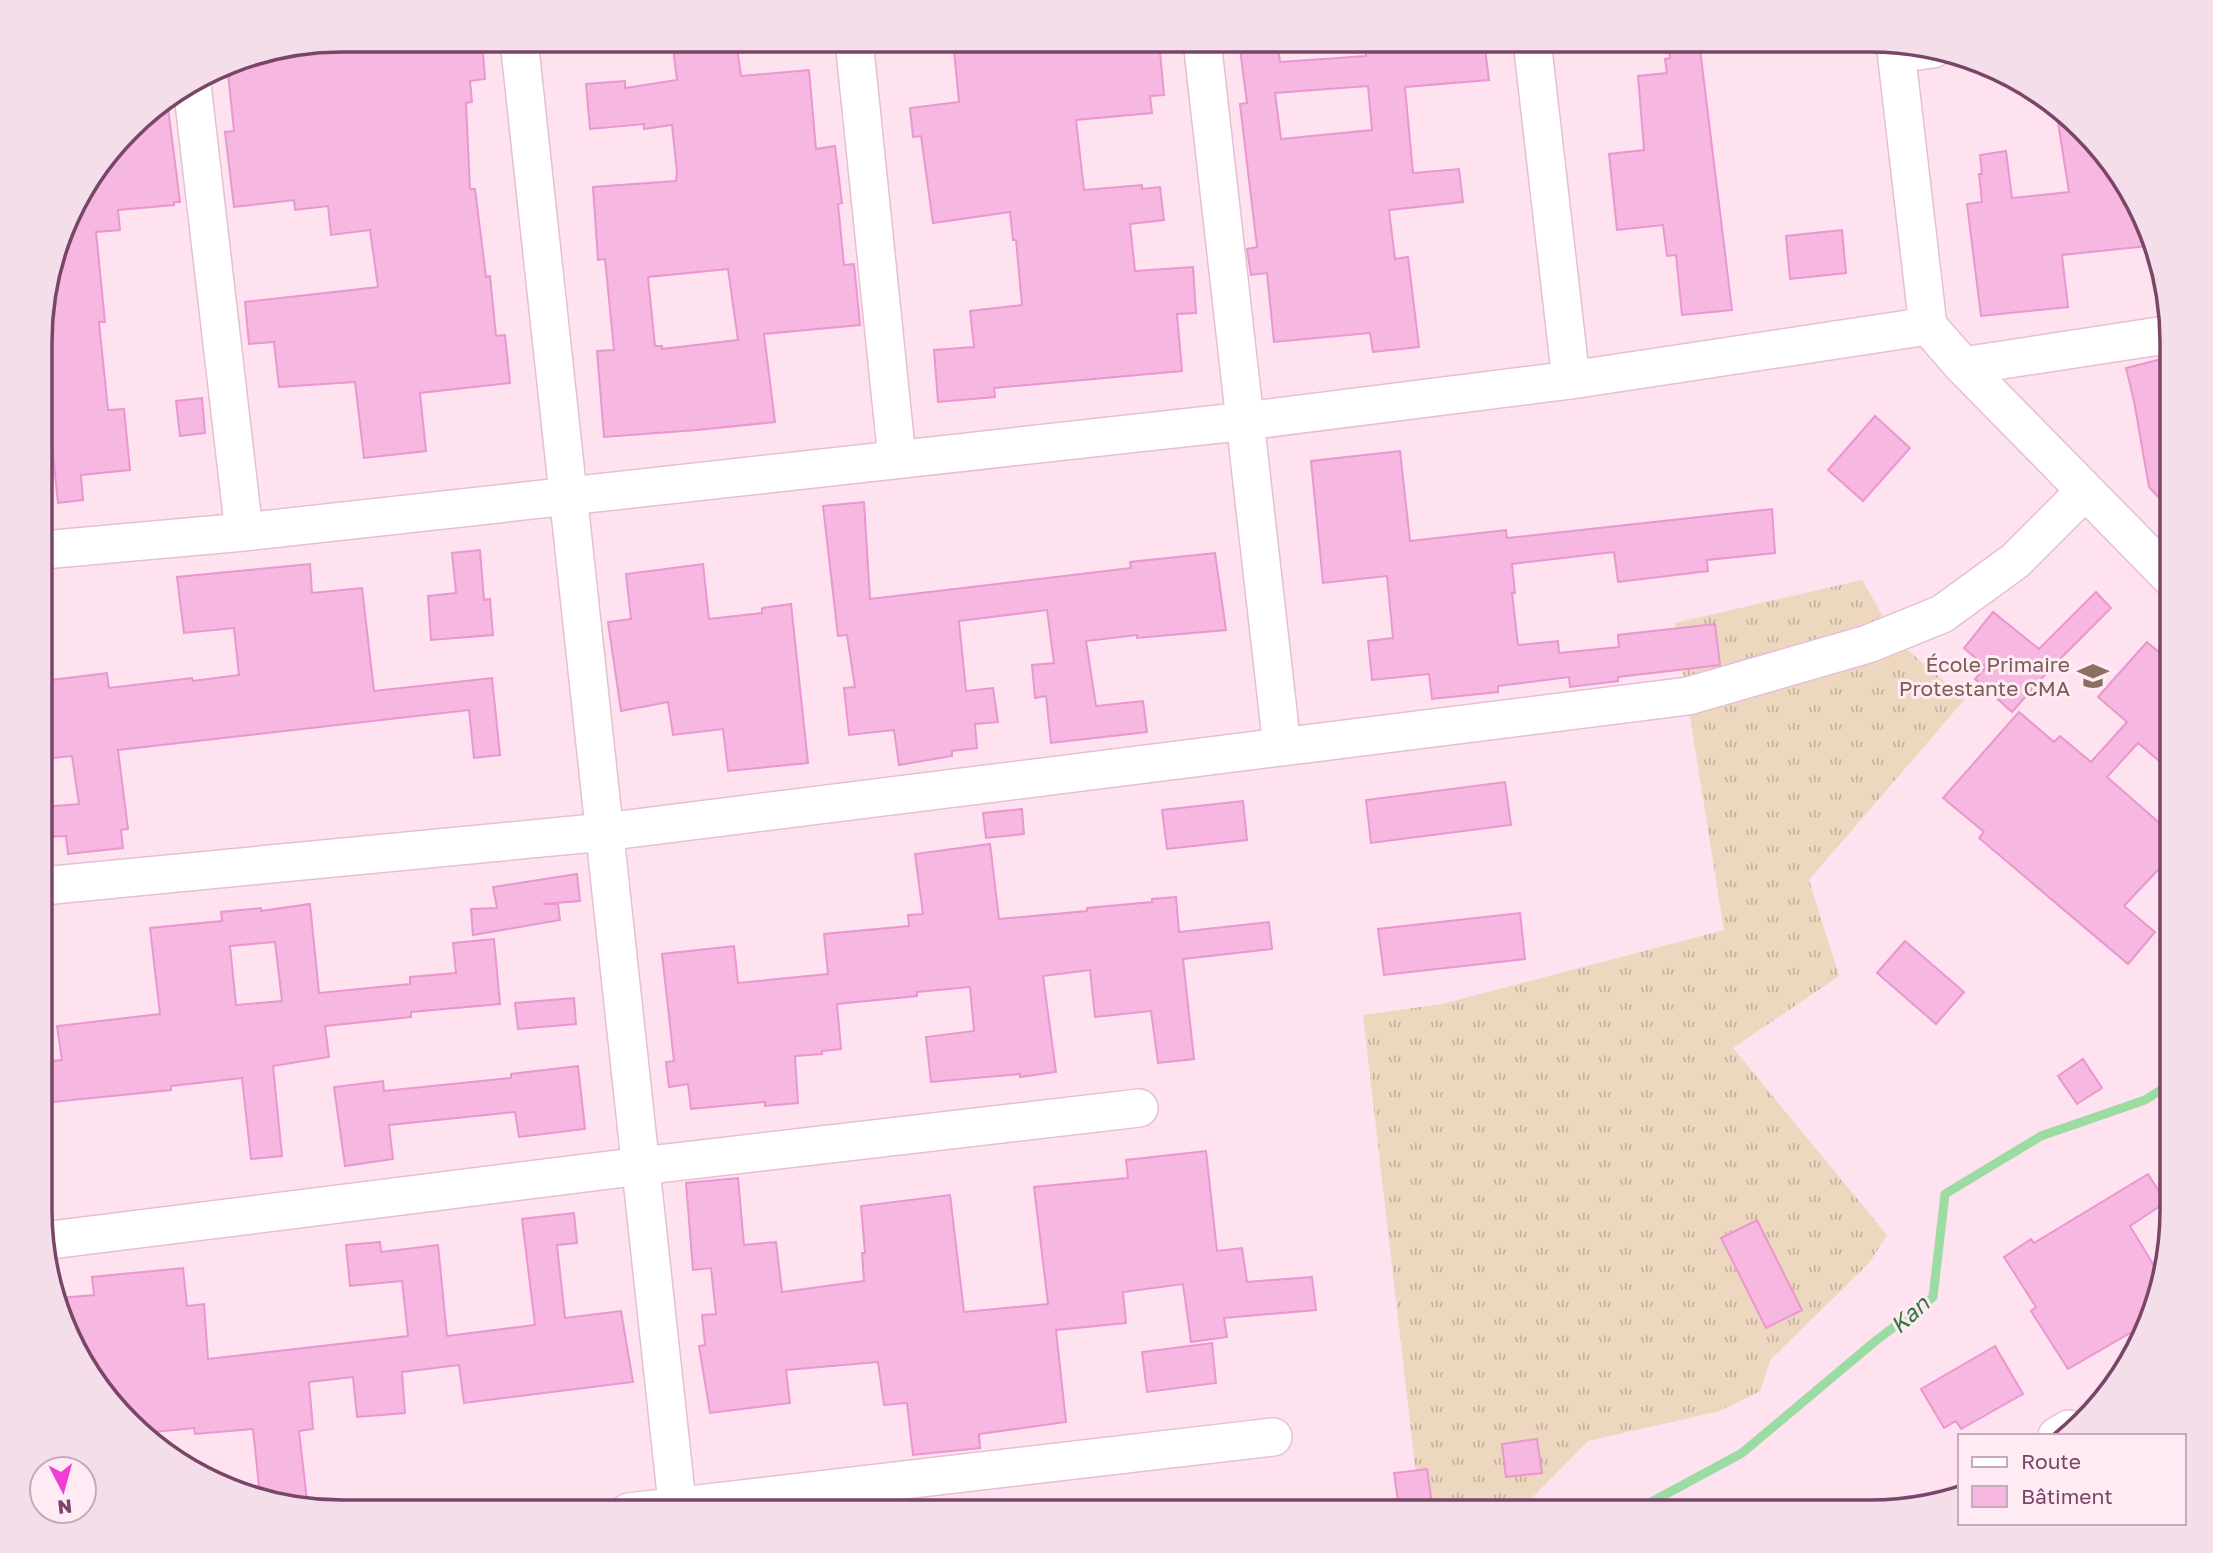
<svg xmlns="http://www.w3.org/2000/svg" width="2213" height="1553" font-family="'Golos Text',sans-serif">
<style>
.grass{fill:url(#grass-tufts)}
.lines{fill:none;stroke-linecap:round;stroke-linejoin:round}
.stream{stroke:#9adca1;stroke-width:9}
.building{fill:#f6b7e0;stroke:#ea96cf;stroke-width:2;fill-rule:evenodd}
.minor-casing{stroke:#e6bfd6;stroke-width:40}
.minor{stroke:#fff;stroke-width:37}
.labels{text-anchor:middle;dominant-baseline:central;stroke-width:6;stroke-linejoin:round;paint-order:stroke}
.education-label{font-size:21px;fill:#785e54;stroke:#ffebf4;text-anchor:end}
.water-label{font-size:23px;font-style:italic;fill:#35783d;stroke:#ffebf4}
.rim{fill:none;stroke:#794669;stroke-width:3.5}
</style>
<defs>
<pattern id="grass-tufts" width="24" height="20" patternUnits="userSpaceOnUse" patternTransform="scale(1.75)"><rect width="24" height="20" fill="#edd8bf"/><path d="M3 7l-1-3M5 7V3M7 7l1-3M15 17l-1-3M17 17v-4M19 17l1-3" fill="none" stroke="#c5b19f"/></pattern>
</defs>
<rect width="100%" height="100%" fill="#fee2ef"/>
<!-- grass -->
<path class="grass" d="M 1862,580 L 1898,642 L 1965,699 L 1809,880 L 1839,976 L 1733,1048 L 1887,1235 L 1870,1262 L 1771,1359 L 1760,1391 L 1720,1411 L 1588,1441 L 1517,1513 L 1443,1513 L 1417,1483 L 1363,1015 L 1442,1004 L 1724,930 L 1675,623 Z"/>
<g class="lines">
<!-- stream -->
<path class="stream" d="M 1631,1513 L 1742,1453 L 1873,1343 L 1933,1297 L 1945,1194 L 2041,1136 L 2145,1100 L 2172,1083"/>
</g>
<!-- building -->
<path class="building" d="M 342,40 L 482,40 L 485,79 L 470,81 L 472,102 L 466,103 L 470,189 L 475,189 L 486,277 L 490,276 L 496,336 L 505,335 L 510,383 L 420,393 L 426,451 L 364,458 L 355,382 L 279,387 L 274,342 L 249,344 L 245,302 L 378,287 L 370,230 L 331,235 L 328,206 L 295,210 L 294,200 L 234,207 L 225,132 L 234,131 L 227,63 Z
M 672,40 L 736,40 L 741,76 L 809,70 L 816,149 L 835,146 L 842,203 L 838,204 L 844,265 L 854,264 L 860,325 L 764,334 L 775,422 L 697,430 L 604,437 L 597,351 L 614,350 L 605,259 L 598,260 L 593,187 L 676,181 L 677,172 L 672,125 L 644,129 L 644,124 L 590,129 L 586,84 L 625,81 L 625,88 L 677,80 ZM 728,269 L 738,340 L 662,349 L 662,346 L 655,346 L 648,277 Z
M 953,40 L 1159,41 L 1164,95 L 1150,96 L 1152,113 L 1076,120 L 1084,190 L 1142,185 L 1142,189 L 1160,187 L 1164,220 L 1130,224 L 1135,271 L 1193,267 L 1196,313 L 1177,314 L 1182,371 L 994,388 L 995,397 L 938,402 L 934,350 L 974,347 L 970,311 L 1022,305 L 1016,240 L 1013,240 L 1010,212 L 933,223 L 921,136 L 913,137 L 910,108 L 959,102 Z
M 1239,41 L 1277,41 L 1280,62 L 1366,56 L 1365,41 L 1484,41 L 1489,80 L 1405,87 L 1413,173 L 1459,169 L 1463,202 L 1389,210 L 1395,259 L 1408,257 L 1419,347 L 1373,352 L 1370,333 L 1274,342 L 1267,273 L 1251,275 L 1247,249 L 1257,247 L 1240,104 L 1247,103 ZM 1368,86 L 1372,130 L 1281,139 L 1275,93 Z
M 1668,41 L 1699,41 L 1732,310 L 1682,315 L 1676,255 L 1667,256 L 1663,225 L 1617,230 L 1609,154 L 1644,150 L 1638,76 L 1667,73 L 1665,59 L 1670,58 Z
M 167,100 L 180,202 L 174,202 L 174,205 L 118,210 L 120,230 L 96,232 L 105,322 L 99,322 L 108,410 L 124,409 L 130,470 L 81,475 L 83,500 L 58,503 L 48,410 L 43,411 L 43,303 L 72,208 L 143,115 Z
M 2055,103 L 2132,192 L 2149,246 L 2062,255 L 2068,307 L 1981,316 L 1967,204 L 1982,202 L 1979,174 L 1982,174 L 1980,155 L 2006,151 L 2012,198 L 2069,192 Z
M 1842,230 L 1846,273 L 1790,279 L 1786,236 Z
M 2162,359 L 2172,404 L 2172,512 L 2149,487 L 2134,401 L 2126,368 Z
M 202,398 L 205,433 L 180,436 L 176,401 Z
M 1875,416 L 1910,448 L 1863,501 L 1828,470 Z
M 1400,451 L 1410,541 L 1506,530 L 1507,538 L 1772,509 L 1775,553 L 1707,560 L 1708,571 L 1618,582 L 1614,552 L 1512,564 L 1515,593 L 1512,593 L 1518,645 L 1558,641 L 1559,653 L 1619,647 L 1618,635 L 1715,624 L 1720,665 L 1618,677 L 1618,681 L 1570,687 L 1569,677 L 1498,686 L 1498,692 L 1432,699 L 1429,674 L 1372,680 L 1368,641 L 1393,638 L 1387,576 L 1323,583 L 1311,461 Z
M 864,502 L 870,599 L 1131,568 L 1130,562 L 1215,553 L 1226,630 L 1137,638 L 1137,635 L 1086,641 L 1096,706 L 1143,701 L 1147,732 L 1051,743 L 1046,696 L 1035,698 L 1032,665 L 1054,663 L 1047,610 L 959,621 L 966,691 L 993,688 L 998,722 L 975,724 L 977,748 L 952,751 L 952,756 L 899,765 L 894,730 L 849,735 L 844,688 L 855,687 L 847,635 L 838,636 L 823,506 Z
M 480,550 L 484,600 L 490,599 L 493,635 L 431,640 L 428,596 L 456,593 L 452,553 Z
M 310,564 L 312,593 L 362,588 L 374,691 L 492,678 L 500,755 L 474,758 L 469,710 L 118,750 L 128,829 L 121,830 L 123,848 L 68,854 L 66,836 L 43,837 L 43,807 L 79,804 L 72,756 L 43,759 L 43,681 L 107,673 L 109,688 L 192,678 L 193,681 L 239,675 L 234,628 L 184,633 L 177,577 Z
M 703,564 L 709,619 L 762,613 L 762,608 L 791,604 L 808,763 L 728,771 L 723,729 L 673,735 L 668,702 L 621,711 L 608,622 L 631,619 L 626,574 Z
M 2096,592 L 2111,608 L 2050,669 L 2012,712 L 1975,679 L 1986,667 L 1964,648 L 1993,612 L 2039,649 Z
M 2147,642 L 2166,658 L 2163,662 L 2172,670 L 2172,772 L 2138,743 L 2107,777 L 2172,834 L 2172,855 L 2124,906 L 2155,932 L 2128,964 L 1979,838 L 1984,832 L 1943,798 L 2019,712 L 2054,742 L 2060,736 L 2091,762 L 2127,722 L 2098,697 Z
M 1505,782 L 1511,825 L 1371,843 L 1366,800 Z
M 1243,801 L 1247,840 L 1167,849 L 1162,810 Z
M 1022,809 L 1024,834 L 986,838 L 983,813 Z
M 990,844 L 999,919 L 1087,911 L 1087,908 L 1152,902 L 1152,899 L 1176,897 L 1179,932 L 1269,922 L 1272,949 L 1183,959 L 1194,1059 L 1158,1063 L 1151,1011 L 1095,1017 L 1090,970 L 1043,976 L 1056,1072 L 1020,1077 L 1020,1074 L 931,1082 L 926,1037 L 974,1031 L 970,987 L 917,992 L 917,996 L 837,1004 L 841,1049 L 822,1051 L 822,1054 L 795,1056 L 798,1103 L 765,1106 L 765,1102 L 691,1109 L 688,1084 L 669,1087 L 666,1062 L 674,1061 L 662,954 L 734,946 L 738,983 L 828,974 L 824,934 L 909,926 L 908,915 L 923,914 L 915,854 Z
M 577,874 L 580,901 L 543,904 L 558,904 L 560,920 L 473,935 L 471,909 L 497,908 L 493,887 Z
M 310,904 L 319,993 L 410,984 L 410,977 L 456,973 L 453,943 L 494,939 L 500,1004 L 411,1012 L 411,1017 L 325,1026 L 329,1057 L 273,1066 L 282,1156 L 251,1159 L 242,1078 L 171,1086 L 171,1090 L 43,1103 L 43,1062 L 62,1060 L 57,1026 L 160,1014 L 150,928 L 222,921 L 221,912 L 261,908 L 261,911 ZM 275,942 L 282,1001 L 236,1005 L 230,946 Z
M 1520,913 L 1525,959 L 1384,975 L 1378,929 Z
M 1905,941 L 1964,992 L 1936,1024 L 1877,973 Z
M 574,998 L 576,1024 L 518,1029 L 515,1003 Z
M 2083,1059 L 2102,1088 L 2077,1104 L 2058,1076 Z
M 578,1066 L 585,1129 L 519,1137 L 515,1112 L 389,1125 L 393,1159 L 345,1166 L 334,1087 L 383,1081 L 384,1091 L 511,1078 L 511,1074 Z
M 1206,1151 L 1217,1251 L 1242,1248 L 1247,1282 L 1312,1277 L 1316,1310 L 1224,1318 L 1227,1337 L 1191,1342 L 1183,1284 L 1123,1292 L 1126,1323 L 1056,1330 L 1066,1422 L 979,1434 L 980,1448 L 913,1455 L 907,1403 L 884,1405 L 878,1362 L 786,1370 L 790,1403 L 710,1413 L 699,1346 L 705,1345 L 702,1315 L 716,1314 L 711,1268 L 693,1270 L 686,1183 L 738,1178 L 744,1245 L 776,1242 L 782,1292 L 864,1281 L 862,1253 L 865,1253 L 861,1206 L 950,1195 L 964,1312 L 1048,1304 L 1034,1187 L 1128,1178 L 1126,1160 Z
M 2148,1174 L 2166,1202 L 2130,1226 L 2162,1279 L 2157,1308 L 2149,1322 L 2068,1369 L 2031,1311 L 2036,1307 L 2004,1257 L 2031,1239 L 2034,1243 Z
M 574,1213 L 577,1243 L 557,1245 L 565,1318 L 621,1311 L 633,1382 L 464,1403 L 459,1365 L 402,1372 L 405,1413 L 357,1417 L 353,1377 L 309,1382 L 313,1429 L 299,1431 L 308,1509 L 283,1504 L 282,1494 L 260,1496 L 253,1429 L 195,1434 L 194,1428 L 144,1433 L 80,1361 L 59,1298 L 94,1295 L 92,1277 L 183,1268 L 187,1306 L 204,1304 L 208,1359 L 408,1336 L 402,1281 L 350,1286 L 346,1245 L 380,1242 L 381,1252 L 438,1245 L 447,1336 L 535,1325 L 522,1219 Z
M 1757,1220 L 1802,1310 L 1766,1328 L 1721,1238 Z
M 1212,1343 L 1216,1383 L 1147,1392 L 1142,1352 Z
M 1995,1346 L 2023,1394 L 1961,1429 L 1956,1421 L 1944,1428 L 1921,1389 Z
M 1537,1439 L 1542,1473 L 1506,1477 L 1502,1444 Z
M 1427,1469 L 1432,1504 L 1399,1508 L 1394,1473 Z"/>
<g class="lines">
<!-- minor casing -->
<g class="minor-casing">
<path id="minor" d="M 519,40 L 678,1512
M 854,40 L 897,459
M 1202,41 L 1282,747
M 1532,41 L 1571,380
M 1895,42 L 1928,326 L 1963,366 L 2172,579
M 1897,54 L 1933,49
M 192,85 L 244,532
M 1963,366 L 2172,334
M 43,550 L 244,532 L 1246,421 L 1571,380 L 1928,326
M 43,886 L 604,832 L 1688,696 L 1868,644 L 1942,614 L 2015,561 L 2085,491
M 43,1241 L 641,1166 L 1139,1108
M 2057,1436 L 2069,1429
M 629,1512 L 1273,1437"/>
</g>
<!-- minor -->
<use href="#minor" class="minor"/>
</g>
<!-- icons -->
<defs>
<g id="school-bare" transform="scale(2.415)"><path d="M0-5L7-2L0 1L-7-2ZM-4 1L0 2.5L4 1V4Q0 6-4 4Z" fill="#8d6e63" stroke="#ffebf4" stroke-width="2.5" paint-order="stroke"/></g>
</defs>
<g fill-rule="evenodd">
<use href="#school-bare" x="2093" y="676"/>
</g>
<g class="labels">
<!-- education labels -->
<g class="education-label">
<text x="2070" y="664">École Primaire<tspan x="2070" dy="24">Protestante CMA</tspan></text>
</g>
<!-- water labels -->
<g class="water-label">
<text transform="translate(1909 1314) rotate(-42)">Kan</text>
</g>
</g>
<!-- crop -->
<path d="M0 0H2213V1553H0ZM342 52H1870A290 290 0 0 1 2160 342V1210A290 290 0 0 1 1870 1500H342A290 290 0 0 1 52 1210V342A290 290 0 0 1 342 52Z" fill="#f4dee9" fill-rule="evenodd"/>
<path class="rim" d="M342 52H1870A290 290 0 0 1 2160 342V1210A290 290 0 0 1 1870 1500H342A290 290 0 0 1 52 1210V342A290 290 0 0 1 342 52Z"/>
<!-- legend -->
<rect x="1958" y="1434" width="228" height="91" fill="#ffebf4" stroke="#c9a9bc" stroke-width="2"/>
<rect x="1972" y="1457" width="35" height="10" fill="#ffffff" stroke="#c9a9bc" stroke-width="2"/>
<text x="2021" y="1469" font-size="21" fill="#794669">Route</text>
<rect x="1972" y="1486" width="35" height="21" fill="#f6b7e0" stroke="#c9a9bc" stroke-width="2"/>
<text x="2021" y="1504" font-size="21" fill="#794669">Bâtiment</text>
<!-- north arrow -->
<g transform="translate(63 1490) rotate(174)"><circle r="33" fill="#ffebf4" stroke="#c9a9bc" stroke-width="2"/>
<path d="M0-5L12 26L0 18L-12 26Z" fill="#f33cd4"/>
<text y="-10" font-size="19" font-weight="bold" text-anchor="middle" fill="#794669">N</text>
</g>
</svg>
